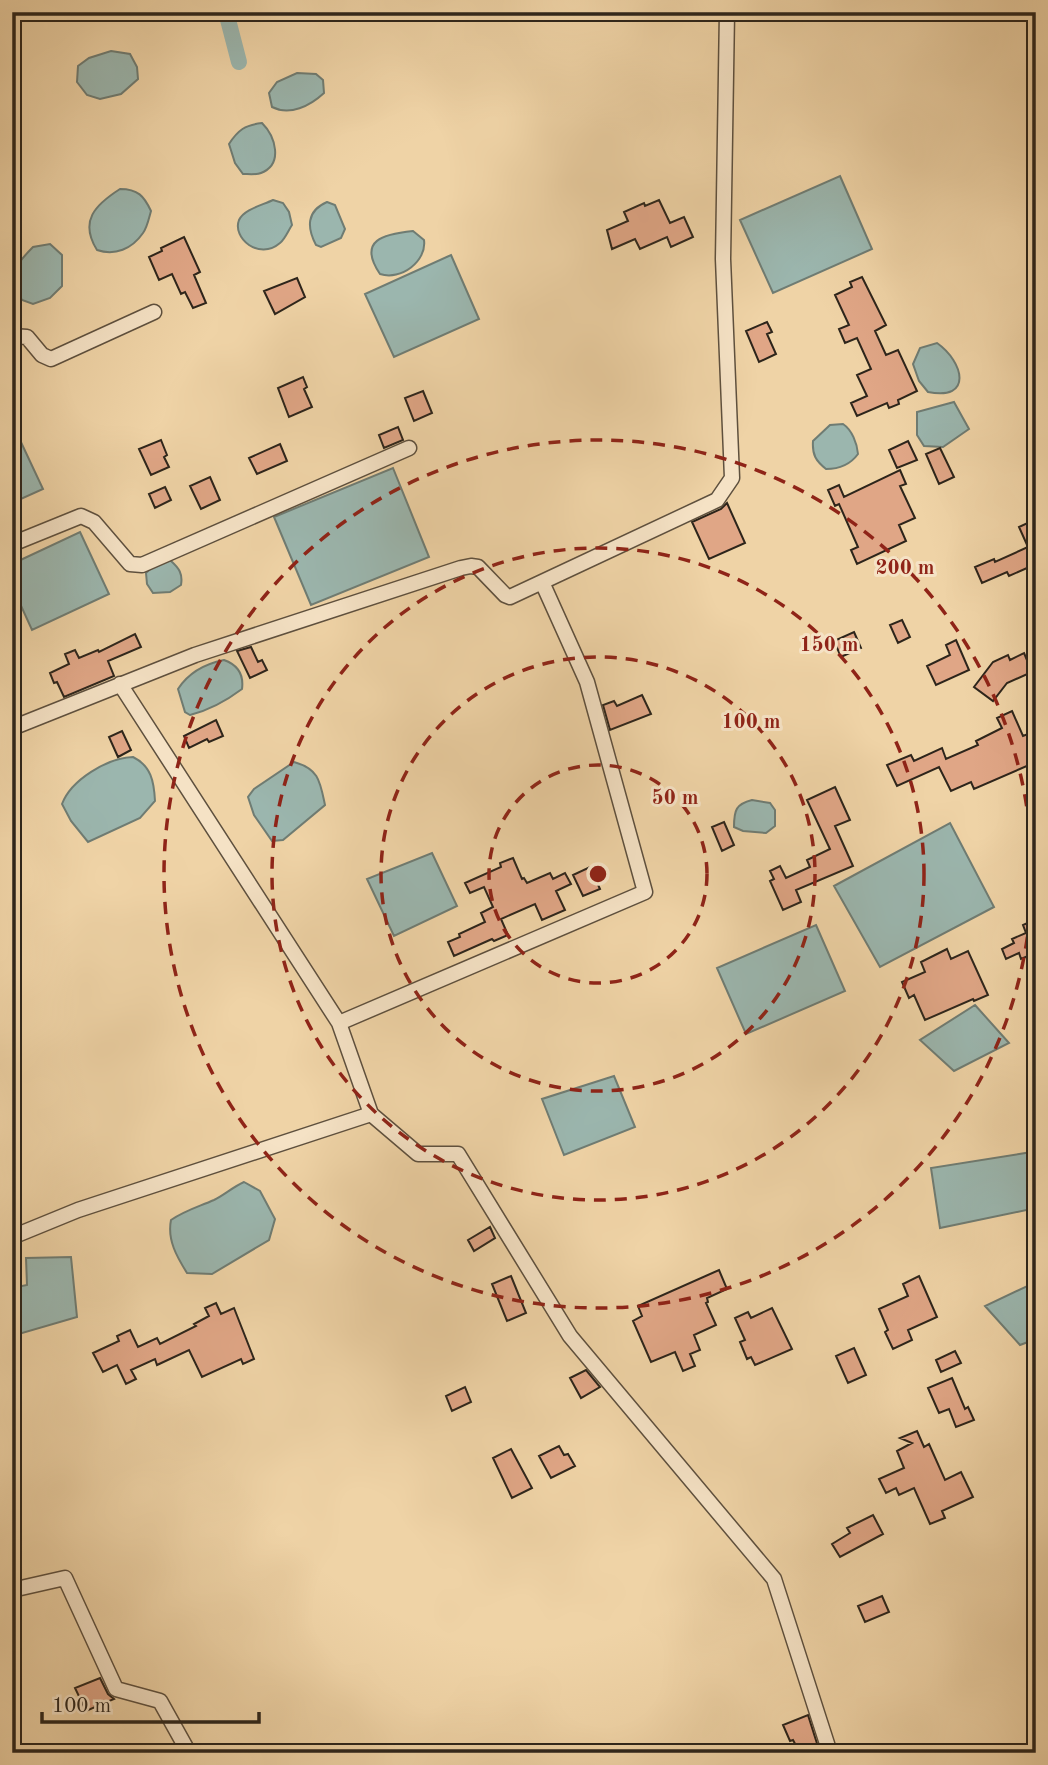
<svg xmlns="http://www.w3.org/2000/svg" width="1048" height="1765" font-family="'Old Standard TT',serif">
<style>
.water{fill:#9bb6ae;stroke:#6f7c73;stroke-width:2}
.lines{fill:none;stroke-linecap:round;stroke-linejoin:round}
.canal{stroke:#9bb6ae;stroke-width:16}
.building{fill:#e0a686;stroke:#2d251b;stroke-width:2}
.minor-casing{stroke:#5e503e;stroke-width:17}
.minor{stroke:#f5e2c5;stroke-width:14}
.ring{fill:none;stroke:#8f2418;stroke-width:3.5;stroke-dasharray:12 9}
.centre{fill:#8f2418;stroke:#f5e2c5;stroke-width:3.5}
.ring-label{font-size:21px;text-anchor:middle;font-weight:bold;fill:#8f2418;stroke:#f5e2c5;stroke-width:6;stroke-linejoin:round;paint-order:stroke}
</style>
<rect width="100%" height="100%" fill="#efd3a6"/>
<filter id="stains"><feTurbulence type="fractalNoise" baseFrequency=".00286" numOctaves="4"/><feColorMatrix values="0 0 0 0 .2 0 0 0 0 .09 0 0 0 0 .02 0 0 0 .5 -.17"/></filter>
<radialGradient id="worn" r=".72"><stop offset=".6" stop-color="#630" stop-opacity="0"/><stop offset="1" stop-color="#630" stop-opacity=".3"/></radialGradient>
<!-- water -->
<path class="water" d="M 111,51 L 130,54 L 137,67 L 138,79 L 121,94 L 100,99 L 87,95 L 77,82 L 78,66 L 89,58 Z
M 297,73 L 316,74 L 323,80 L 324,93 C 310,106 290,116 272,107 L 269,93 L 277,82 Z
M 262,123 C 275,136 284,164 261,173 C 257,175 248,174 243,174 L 235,163 L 229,144 C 238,130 245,125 262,123 Z
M 840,176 L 872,249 L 773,293 L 740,220 Z
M 120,189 C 138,189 144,196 151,211 C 149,218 147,228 143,233 C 132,249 115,256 97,250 C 79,221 95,205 120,189 Z
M 273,200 L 283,203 L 289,212 L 292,225 C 288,231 285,239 280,243 C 259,261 232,238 239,220 C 244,209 263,205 273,200 Z
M 327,202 L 335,205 L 345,229 L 341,238 L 321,247 L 316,245 C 307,228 306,211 327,202 Z
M 413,231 L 424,240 C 427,261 401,281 380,274 C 357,240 384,234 413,231 Z
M 50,244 L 62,255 L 62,286 L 50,298 L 33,304 L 22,300 C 6,276 14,266 33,247 Z
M 451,255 L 479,319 L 394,357 L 365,294 Z
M 937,343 C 964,362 973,401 928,392 L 919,381 L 913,364 L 920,348 Z
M 954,402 L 969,429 L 943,447 L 924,446 L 917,435 L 917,412 Z
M 12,423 L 43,489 L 12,503 Z
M 843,424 C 852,430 857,443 858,454 C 850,465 840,469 826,469 C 816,461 812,455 813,441 L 830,425 Z
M 393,468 L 429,557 L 311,605 L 274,517 Z
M 80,532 L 109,594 L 32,630 L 12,586 L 12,564 Z
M 165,561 L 171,561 C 179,568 183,574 181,585 L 170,592 L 153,593 L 147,584 L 146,573 L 152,567 Z
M 224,660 C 238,665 244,674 242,689 C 226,701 210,710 190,715 L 185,712 L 178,689 C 189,672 204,664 224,660 Z
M 133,757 C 151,766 154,781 155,801 L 140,818 L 88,842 L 71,821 L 62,804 C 71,780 107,758 133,757 Z
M 294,762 C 319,769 320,781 325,805 L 283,840 L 272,841 L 254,815 L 248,797 L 254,789 Z
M 752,800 L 770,803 L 775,810 L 775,826 L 766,833 L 743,831 L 734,827 C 734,810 736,804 752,800 Z
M 950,823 L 994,907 L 880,967 L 834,886 Z
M 432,853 L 457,906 L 394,936 L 367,879 Z
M 816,925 L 845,991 L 746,1034 L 717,968 Z
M 975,1005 L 1009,1043 L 954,1071 L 920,1040 Z
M 614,1076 L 635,1127 L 564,1155 L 542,1099 Z
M 1032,1152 L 1036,1170 L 1036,1208 L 940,1228 L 931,1168 Z
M 244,1182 L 260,1191 L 275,1219 L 269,1240 L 212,1274 L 187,1273 C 177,1257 167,1240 171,1220 C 186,1210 198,1207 214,1200 C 224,1195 233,1187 244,1182 Z
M 71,1257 L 77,1317 L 12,1336 L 12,1288 L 27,1285 L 26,1258 Z
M 1036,1282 L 1036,1339 L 1020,1345 L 985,1306 Z"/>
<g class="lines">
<!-- canal -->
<path class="canal" d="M 226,12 L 239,62"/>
</g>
<!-- building -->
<path class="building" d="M 659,200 L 670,223 L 684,217 L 693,237 L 671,247 L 667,237 L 640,249 L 635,239 L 612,249 L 607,230 L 628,221 L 624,212 L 644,203 L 645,206 Z
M 184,237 L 200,272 L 194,275 L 206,303 L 193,308 L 185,292 L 181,294 L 172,274 L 159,280 L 149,257 L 162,251 L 161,248 Z
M 862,277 L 886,325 L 875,331 L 886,355 L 898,350 L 917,391 L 898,400 L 899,404 L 889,408 L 887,403 L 857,416 L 851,403 L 867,396 L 857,375 L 871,369 L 857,338 L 845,343 L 839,329 L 849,325 L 835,295 L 852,287 L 850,282 Z
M 297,278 L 305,297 L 275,314 L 264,291 Z
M 767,322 L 772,332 L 767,334 L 776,354 L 759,362 L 746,331 Z
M 303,377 L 307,387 L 304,389 L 312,407 L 289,417 L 278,388 Z
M 423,391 L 432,413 L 414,421 L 405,398 Z
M 398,427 L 403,440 L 384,448 L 379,435 Z
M 161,440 L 167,455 L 164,457 L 169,467 L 151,475 L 139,449 Z
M 908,441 L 917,460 L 897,468 L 889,450 Z
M 280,444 L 287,461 L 257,474 L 249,458 Z
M 940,448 L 954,477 L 939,484 L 926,454 Z
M 900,470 L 906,484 L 900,486 L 915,518 L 899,525 L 906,541 L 857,564 L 851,550 L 858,547 L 839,504 L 835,506 L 828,490 L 839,485 L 844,497 Z
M 210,477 L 220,500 L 201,509 L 190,486 Z
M 165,487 L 171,500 L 155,508 L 149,494 Z
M 727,503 L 745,543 L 709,559 L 692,522 L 721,509 Z
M 1036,519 L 1036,564 L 1009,576 L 1007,572 L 982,583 L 975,567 L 994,559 L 995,562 L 1028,547 L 1019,527 Z
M 902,620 L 910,637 L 898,643 L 890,625 Z
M 854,632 L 861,648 L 841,657 L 834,641 Z
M 135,634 L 141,647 L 108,661 L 114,676 L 64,697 L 57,682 L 54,683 L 50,673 L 69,664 L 65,654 L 75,650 L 79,658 L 98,650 L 99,652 Z
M 956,640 L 969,670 L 936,685 L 927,666 L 950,655 L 946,645 Z
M 251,647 L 258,662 L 262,660 L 267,670 L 250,678 L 237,651 Z
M 1024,653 L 1032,672 L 1007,683 L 993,701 L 974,687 L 993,662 L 1008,655 L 1010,660 Z
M 642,695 L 651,714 L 610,730 L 603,705 L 614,701 L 617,706 Z
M 1012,711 L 1023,736 L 1028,734 L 1036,752 L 1036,762 L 974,789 L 971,782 L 951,791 L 939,767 L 897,786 L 887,765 L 911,755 L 914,761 L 942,748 L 946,759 L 978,745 L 976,741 L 1002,728 L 997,718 Z
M 216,720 L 223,736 L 209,742 L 207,739 L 189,748 L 184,736 Z
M 122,731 L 131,750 L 118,757 L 109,737 Z
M 835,787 L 850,820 L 835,826 L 853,866 L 796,890 L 801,902 L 783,910 L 770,881 L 774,879 L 770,871 L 780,866 L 786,878 L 810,867 L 807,860 L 830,849 L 807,800 Z
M 724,822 L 734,845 L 722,851 L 712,827 Z
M 513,858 L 522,879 L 524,878 L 527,883 L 550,873 L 553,879 L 565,873 L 571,884 L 556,891 L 565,910 L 542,920 L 535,904 L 501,919 L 508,935 L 494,941 L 492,939 L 454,956 L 448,942 L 460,937 L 459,934 L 485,922 L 481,913 L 493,907 L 484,887 L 470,893 L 465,883 L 501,867 L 500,863 Z
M 590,867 L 600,889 L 583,896 L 573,875 Z
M 1036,919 L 1036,954 L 1035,953 L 1021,959 L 1019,953 L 1006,959 L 1002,949 L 1014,943 L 1012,939 L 1026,933 L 1023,925 Z
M 947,949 L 951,959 L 968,951 L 988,995 L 974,1001 L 973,999 L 925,1020 L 914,995 L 909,998 L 902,982 L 925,972 L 921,962 Z
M 490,1227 L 495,1238 L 474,1251 L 468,1240 Z
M 719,1270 L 727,1289 L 707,1298 L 708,1302 L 706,1303 L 716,1325 L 694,1335 L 700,1350 L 690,1354 L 695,1366 L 683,1371 L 675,1352 L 651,1362 L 633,1321 L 642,1316 L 638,1306 Z
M 511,1276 L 526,1313 L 507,1321 L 492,1284 Z
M 919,1276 L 937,1317 L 908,1330 L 912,1340 L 893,1349 L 885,1332 L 888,1330 L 879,1309 L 908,1296 L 903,1284 Z
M 216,1303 L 221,1314 L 234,1308 L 254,1359 L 243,1364 L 241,1359 L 202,1377 L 189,1350 L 157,1365 L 155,1359 L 131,1370 L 136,1379 L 126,1384 L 117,1365 L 103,1372 L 93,1353 L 119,1341 L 117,1336 L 130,1330 L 138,1347 L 157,1338 L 160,1344 L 196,1326 L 194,1324 L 209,1316 L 205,1308 Z
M 772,1308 L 792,1349 L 755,1365 L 751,1357 L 747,1359 L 740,1342 L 745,1340 L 735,1318 L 748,1312 L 751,1318 Z
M 854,1348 L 866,1375 L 848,1383 L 836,1356 Z
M 955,1351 L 961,1363 L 941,1372 L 936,1360 Z
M 586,1370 L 600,1387 L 581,1398 L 570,1378 Z
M 952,1378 L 965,1409 L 968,1407 L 974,1420 L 956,1427 L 949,1409 L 939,1413 L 928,1388 Z
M 465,1387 L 471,1402 L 452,1411 L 446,1396 Z
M 917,1431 L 924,1447 L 929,1444 L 945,1480 L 961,1472 L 973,1497 L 942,1511 L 945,1518 L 930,1524 L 914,1488 L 899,1495 L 896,1488 L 886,1493 L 879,1479 L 904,1468 L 897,1451 L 912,1443 L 900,1438 Z
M 559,1446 L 564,1455 L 568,1454 L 575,1466 L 551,1478 L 539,1456 Z
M 511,1449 L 532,1488 L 512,1498 L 493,1458 Z
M 873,1515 L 883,1534 L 840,1557 L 832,1544 L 850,1533 L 847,1528 Z
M 882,1596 L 889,1612 L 865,1622 L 858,1606 Z
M 100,1678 L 108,1694 L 114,1699 L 86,1711 L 75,1688 Z
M 808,1715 L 820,1753 L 800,1753 L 793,1740 L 790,1741 L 783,1725 Z"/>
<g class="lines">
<!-- minor casing -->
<g class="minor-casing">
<path id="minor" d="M 12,336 L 27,337 L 42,355 L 51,359 L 154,312
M 12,544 L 81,516 L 94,522 L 130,564 L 142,565 L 409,448
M 542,582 L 717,500 L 732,478 L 723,259 L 727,12
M 120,684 L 339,1023 L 371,1114
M 12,728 L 195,655 L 461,568 L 471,566 L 478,567 L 505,595 L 510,597 L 542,582 L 587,682 L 645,892 L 339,1023
M 12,1237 L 78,1210 L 371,1114 L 418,1154 L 458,1154 L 570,1336 L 774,1579 L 830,1753
M 12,1590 L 65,1578 L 116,1689 L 160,1701 L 189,1753"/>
</g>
<!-- minor -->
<use href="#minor" class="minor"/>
</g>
<!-- distance rings -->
<g class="ring">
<circle cx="598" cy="874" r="109"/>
<circle cx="598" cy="874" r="217"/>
<circle cx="598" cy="874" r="326"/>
<circle cx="598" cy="874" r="434"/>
</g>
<circle cx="598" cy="874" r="10" class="centre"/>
<g class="ring-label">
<text x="905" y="574">200 m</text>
<text x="829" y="651">150 m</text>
<text x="751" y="728">100 m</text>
<text x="675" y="804">50 m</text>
</g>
<!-- margin -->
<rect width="1048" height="1765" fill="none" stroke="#efd3a6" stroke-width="42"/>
<rect x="14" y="14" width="1020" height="1737" fill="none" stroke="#2d251b" stroke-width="3.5"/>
<rect x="21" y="21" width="1006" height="1723" fill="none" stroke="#2d251b" stroke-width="2"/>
<!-- scale -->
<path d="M42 1712v10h217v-10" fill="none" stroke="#2d251b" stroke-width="3.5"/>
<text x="52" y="1712" font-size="21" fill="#2d251b" stroke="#f5e2c5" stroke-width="5" paint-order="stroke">100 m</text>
<rect width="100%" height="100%" filter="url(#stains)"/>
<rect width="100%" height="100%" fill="url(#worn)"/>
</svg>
